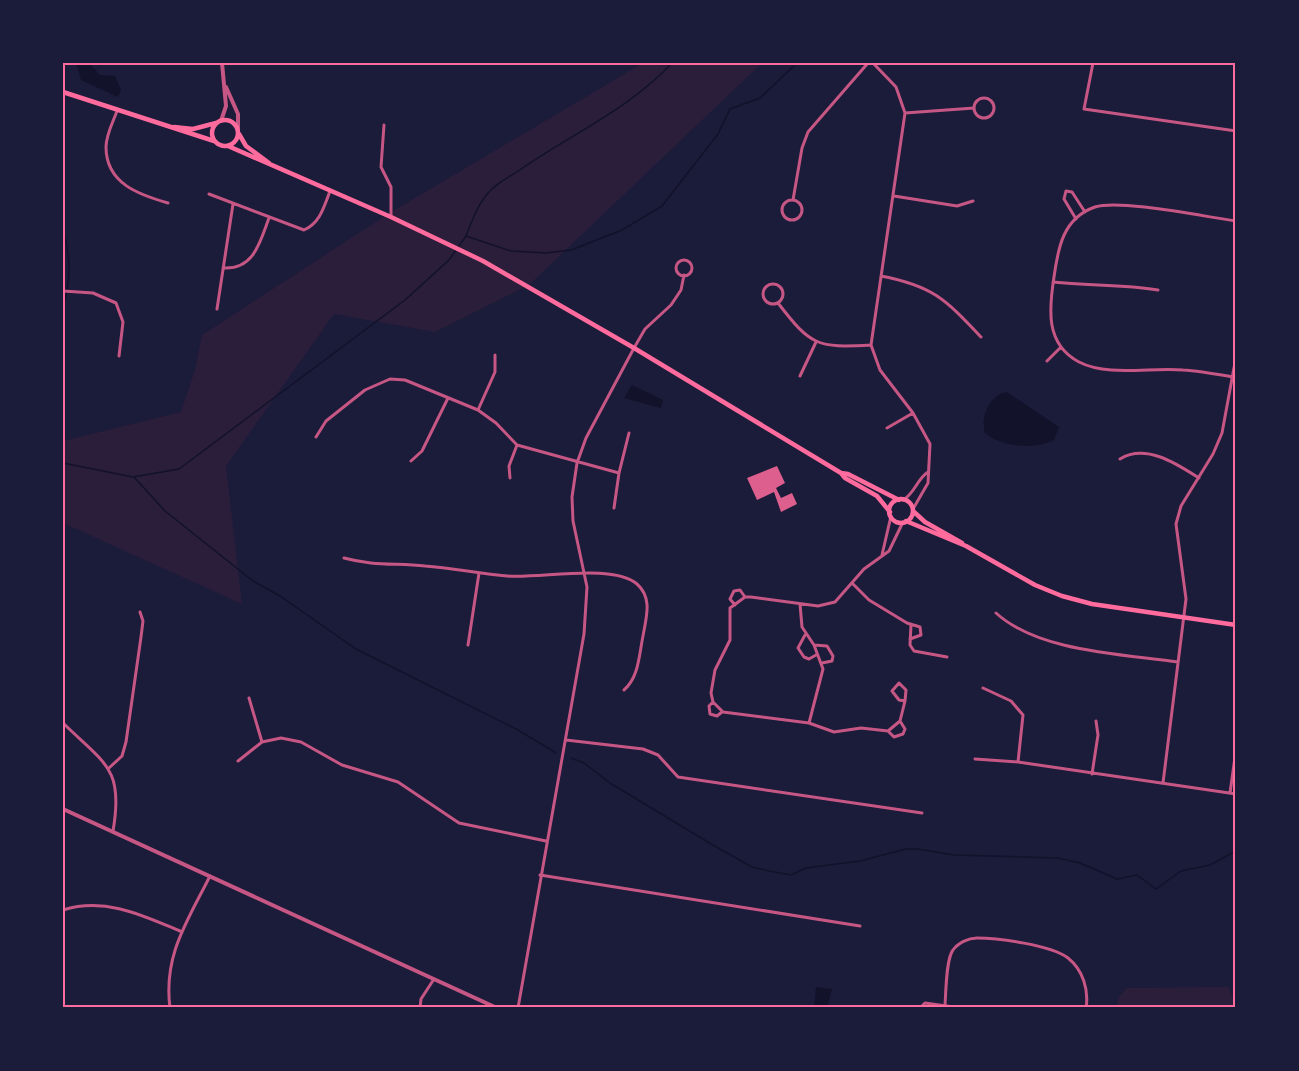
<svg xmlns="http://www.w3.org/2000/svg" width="1299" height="1071" font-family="'Exo 2',sans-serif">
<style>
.green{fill:#2a1e3b}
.water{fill:#12122b}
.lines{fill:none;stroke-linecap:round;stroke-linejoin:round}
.stream{stroke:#12122b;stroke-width:1.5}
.building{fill:#dd5f8e}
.minor{stroke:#c65784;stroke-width:3}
.tertiary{stroke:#c65784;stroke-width:4}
.secondary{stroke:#ff6b9d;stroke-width:4.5}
.neatline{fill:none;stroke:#ff6b9d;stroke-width:2}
</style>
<rect width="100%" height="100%" fill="#1b1b3a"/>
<!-- green -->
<path class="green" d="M 643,63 L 762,63 L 529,285 L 435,332 L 334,314 L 226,466 L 242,604 L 63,523 L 63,441 L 181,412 L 195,370 L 202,335 L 388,214 Z
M 1229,987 L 1236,1008 L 1117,1008 L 1118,998 L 1127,988 Z"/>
<!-- water -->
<path class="water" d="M 76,63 L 89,63 L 100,75 L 115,76 L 121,90 L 118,97 L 81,80 Z
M 632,385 L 663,400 L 661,408 L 624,398 Z
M 1007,392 L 1059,427 L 1054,440 C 1034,450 1002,447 985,433 C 980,417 990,394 1007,392 Z
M 816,987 L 832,989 L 827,1008 L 814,1008 Z"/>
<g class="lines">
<!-- stream -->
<path class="stream" d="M 63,231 C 72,259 70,281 63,309
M 466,236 C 472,221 478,203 490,191 C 499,181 514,175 524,167 C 574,133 630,108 672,63
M 63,463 L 133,477 L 179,469 L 405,300 L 449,260 L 466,236 L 511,251 L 546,253 L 571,250 L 622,230 L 662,206 L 718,134 L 730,109 L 760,98 L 797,63
M 134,477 L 165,511 L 253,581 L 280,596 L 356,649 L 518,730 L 556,753
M 571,758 L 584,763 L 610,783 L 711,844 L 752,867 L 769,871 L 791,875 L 806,868 L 860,861 L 906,849 L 918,849 L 954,855 L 1058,858 L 1080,863 L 1117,879 L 1137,875 L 1156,889 L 1181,871 L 1210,865 L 1236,851"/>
</g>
<!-- building -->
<path class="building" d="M 777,466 L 785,483 L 776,488 L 781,498 L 792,493 L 797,504 L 781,512 L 774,492 L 757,500 L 747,478 Z"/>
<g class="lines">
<!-- minor -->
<path class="minor" d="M 873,63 L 896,87 L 905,113 L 871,345 L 880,370 L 913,413 L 930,444 L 928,483 L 913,509
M 1093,63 L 1084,109 L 1236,131
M974 108a10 10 0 1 1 20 0a10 10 0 1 1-20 0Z
M 117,111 C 113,122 106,135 106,147 C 106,184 140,195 168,203
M 905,113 L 974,108
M 384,125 L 381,167 L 391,187 L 391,217
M 209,194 L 304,230 C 320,223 324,207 330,191
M 894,196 L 957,206 L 973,201
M782 210a10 10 0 1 1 20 0a10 10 0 1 1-20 0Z
M 793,200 L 802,148 L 808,132 L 868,63
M 1076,219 L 1064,199 L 1066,191 L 1072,192 L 1085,212
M676 268a8 8 0 1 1 16 0a8 8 0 1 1-16 0Z
M 223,268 C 254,270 260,242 269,218
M 881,276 C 933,286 945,299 981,337
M 1053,282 C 1088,286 1123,284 1158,290
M763 294a10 10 0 1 1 20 0a10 10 0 1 1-20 0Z
M 63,291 L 93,293 L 116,303 L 123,322 L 119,356
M 778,303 C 811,346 817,348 871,345
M 217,309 L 233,204
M 1047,361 L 1061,347
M 800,376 L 816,342
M 1233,377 C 1216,374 1200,371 1183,370 C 1151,367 1108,377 1079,362 C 1045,344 1049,309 1054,277 C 1058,248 1063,218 1095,207 C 1120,199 1206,217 1236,221
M 478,410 L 495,372 L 495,355
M 887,428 L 913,413
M 316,437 L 326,421 L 365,390 L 390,379 L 405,380 L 478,410 L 496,423 L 517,445 L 619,473
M 1120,459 C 1146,443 1177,464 1199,478
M 411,461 L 422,451 L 448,398
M 510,478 L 509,466 L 517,445
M 903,500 C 915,493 917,479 928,472
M 614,508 L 619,473 L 629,433
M 903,522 L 889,551 L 864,569 L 835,602 L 818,606 L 751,597 L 745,597 L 730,608 L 730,640 L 715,670 L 711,693 L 713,702 L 723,712 L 809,723 L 834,732 L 861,728 L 888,731 L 900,721 L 905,701
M 882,555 L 891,516
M 344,558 C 373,566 396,563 425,566 C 453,568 480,574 507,576 C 540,579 612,563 637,584 C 653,598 646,618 643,636 C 639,655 639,677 624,690
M 853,584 L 869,600 L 907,623 L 920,627 L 921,635 L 910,639
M 800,604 L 802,627 L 814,645 L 823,669 L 809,723
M 735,605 L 730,599 L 734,591 L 740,590 L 745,597
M 996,613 C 1039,652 1122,654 1178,662
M 911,625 L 910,645 L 914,651 L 947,657
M 805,635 L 798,648 L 804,657 L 809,659 L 816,655
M 468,645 L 479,573
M 814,645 L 827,646 L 833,656 L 832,661 L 822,663
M 899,683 L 906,690 L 905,701 L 899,700 L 892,691 Z
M 983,688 L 1011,701 L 1023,715 L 1018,762
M 249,698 L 262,742
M 713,702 L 709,706 L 710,714 L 717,716 L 722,712
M 63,723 C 105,764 124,768 113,831
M 888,731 L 894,737 L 903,734 L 905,729 L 900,721
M 566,740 L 643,749 L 658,755 L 678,777 L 922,813
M 975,759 L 1018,762 L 1236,794
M 238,761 L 262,742 L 281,738 L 301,742 L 342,765 L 398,782 L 459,823 L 546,841
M 109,768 L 122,756 L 126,742 L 141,637 L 143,621 L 140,612
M 1092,774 L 1098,735 L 1096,721
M 1163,783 L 1186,599 L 1176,524 L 1181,506 L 1213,454 L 1222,433 L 1236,357
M 1230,793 L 1236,750
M 540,875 L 860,926
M 63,910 C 105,897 142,915 180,931
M 945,1005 C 946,992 946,959 953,950 C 958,943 968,938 977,938 C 998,938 1051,945 1068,958 C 1083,970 1089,990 1086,1008
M 74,1008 L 83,1007
M 170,1008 C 163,955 188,920 210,876
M 420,1008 L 421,999 L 434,979
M 518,1008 L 584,634 L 587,587 L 573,521 L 572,497 L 577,463 L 586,438 L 634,348 L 645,329 L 671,305 L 681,290 L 684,275
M 920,1008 L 925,1003 L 961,1008"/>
<!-- tertiary -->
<path class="tertiary" d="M 226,87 L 238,114 L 238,129
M 221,121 L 226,106 L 222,63
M 63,809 L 497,1008"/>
<!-- secondary -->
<path class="secondary" d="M 63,92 L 214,141
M212 133a13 13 0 1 1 26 0a13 13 0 1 1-26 0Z
M 174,127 L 193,129 L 216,123
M 239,134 L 246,146 L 269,163
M 228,146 L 391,217 L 483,261 L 634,348 L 841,473 L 845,478 L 877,496 L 890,512
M 841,473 L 848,474 L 899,500
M889 511a12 12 0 1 1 24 0a12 12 0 1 1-24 0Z
M 913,511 L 925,522 L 962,543
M 906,521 L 966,546 L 1035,585 L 1062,596 L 1092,604 L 1236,625"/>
</g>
<!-- border -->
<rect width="1299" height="1071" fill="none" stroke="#1b1b3a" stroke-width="129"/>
<rect x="64" y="64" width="1170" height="942" class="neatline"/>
</svg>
